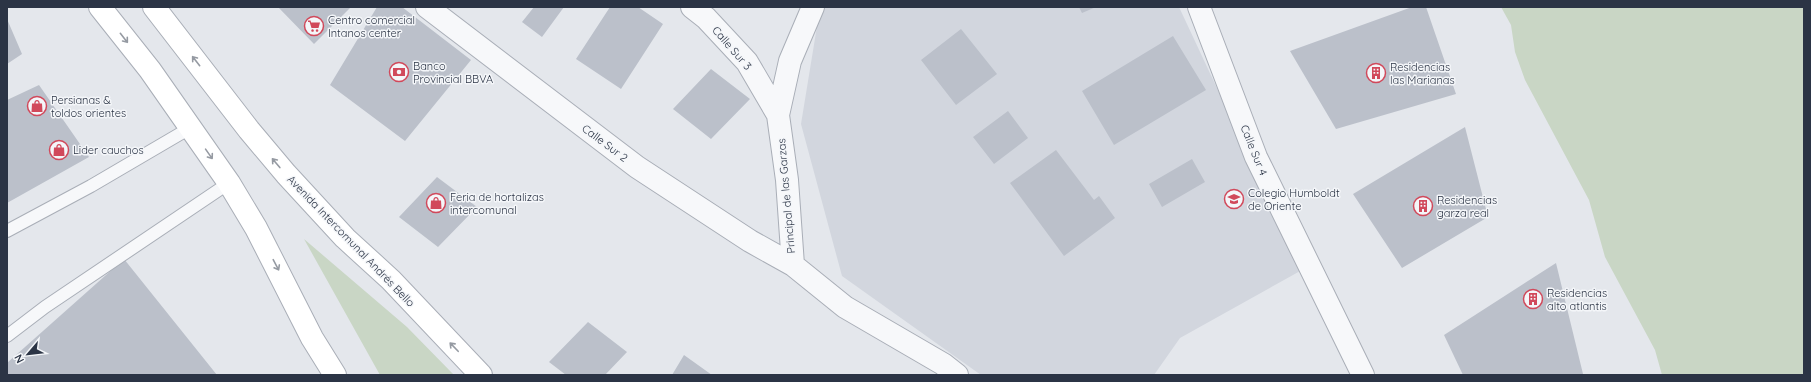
<svg xmlns="http://www.w3.org/2000/svg" width="1811" height="382" font-family="Quicksand,sans-serif">
<style>
.built{fill:#d2d6de}
.green{fill:#c9d6c5}
.building{fill:#bbc0ca}
.lines{fill:none;stroke-linecap:round;stroke-linejoin:round}
.service-casing{stroke:#a9aeb7;stroke-width:14}
.minor-casing{stroke:#a9aeb7;stroke-width:24}
.secondary-casing{stroke:#a9aeb7;stroke-width:24}
.service{stroke:#f7f8fa;stroke-width:12}
.minor{stroke:#f7f8fa;stroke-width:22}
.secondary{stroke:#fff;stroke-width:22}
.oneway{stroke:#959aa2}
.labels{text-anchor:middle;dominant-baseline:central;stroke-width:3;stroke-linejoin:round;paint-order:stroke}
.poi-label{font-size:11px;fill:#2b3445;stroke:#f4f6f9;text-anchor:start}
.street-label{font-size:11px;fill:#2b3445;stroke:#f4f6f9}
</style>
<rect width="100%" height="100%" fill="#e4e7ec"/>
<!-- built -->
<path class="built" d="M 825,7 L 1179,7 L 1302,270 L 1180,338 L 1154,375 L 981,375 L 842,276 L 801,124 L 819,14 Z"/>
<!-- green -->
<path class="green" d="M 1501,7 L 1804,7 L 1804,375 L 1662,375 L 1655,350 L 1605,257 L 1589,200 L 1525,80 L 1515,52 L 1511,25 Z
M 304,239 L 407,327 L 454,375 L 380,375 Z"/>
<!-- building -->
<path class="building" d="M 278,7 L 351,7 L 314,44 Z
M 377,7 L 402,7 L 471,60 L 405,141 L 330,85 Z
M 534,7 L 564,7 L 542,37 L 522,22 Z
M 610,7 L 638,7 L 663,24 L 621,89 L 576,59 Z
M 1079,7 L 1096,7 L 1082,13 Z
M 1412,7 L 1426,7 L 1456,94 L 1336,129 L 1290,51 Z
M 7,19 L 22,54 L 7,64 Z
M 961,29 L 997,74 L 956,105 L 921,60 Z
M 1173,36 L 1206,90 L 1114,145 L 1082,91 Z
M 711,69 L 750,99 L 711,139 L 673,109 Z
M 39,85 L 89,157 L 7,203 L 7,100 Z
M 1008,111 L 1028,138 L 994,164 L 973,137 Z
M 1465,127 L 1488,217 L 1402,268 L 1353,194 Z
M 1056,150 L 1094,200 L 1099,196 L 1115,218 L 1064,256 L 1010,183 Z
M 1192,159 L 1205,182 L 1162,207 L 1149,184 Z
M 437,177 L 477,207 L 438,247 L 399,217 Z
M 124,259 L 217,375 L 7,375 L 7,363 Z
M 1556,263 L 1583,374 L 1463,375 L 1444,335 Z
M 588,322 L 627,352 L 605,375 L 566,375 L 549,362 Z
M 684,355 L 712,375 L 672,375 Z"/>
<g class="lines">
<!-- service casing -->
<g class="service-casing">
<path id="service" d="M 7,231 L 91,186 L 190,128
M 7,336 L 45,307 L 229,183"/>
</g>
<!-- minor casing -->
<g class="minor-casing">
<path id="minor" d="M 427,7 L 637,167 L 750,241 L 793,265
M 692,7 L 706,18 L 747,62 L 778,115
M 813,7 L 790,61 L 778,115 L 787,180 L 793,265 L 845,307 L 943,364 L 957,375
M 1199,7 L 1256,157 L 1363,375"/>
</g>
<!-- secondary casing -->
<g class="secondary-casing">
<path id="secondary" d="M 100,7 L 150,70 L 229,183 L 256,228 L 312,338 L 335,375
M 154,7 L 249,130 L 286,174 L 345,238 L 391,280 L 481,375"/>
</g>
<!-- service -->
<use href="#service" class="service"/>
<!-- minor -->
<use href="#minor" class="minor"/>
<!-- secondary -->
<use href="#secondary" class="secondary"/>
</g>
<!-- one-way arrows -->
<defs><path id="oneway-shaft" d="M-6 0H5M1.5-3L5.5 0L1.5 3" fill="none" stroke-width="1.6" stroke-linecap="round" stroke-linejoin="round"/></defs>
<g class="oneway">
<use href="#oneway-shaft" transform="translate(124 38) rotate(52)"/>
<use href="#oneway-shaft" transform="translate(196 61) rotate(-128)"/>
<use href="#oneway-shaft" transform="translate(209 154) rotate(55)"/>
<use href="#oneway-shaft" transform="translate(276 163) rotate(-130)"/>
<use href="#oneway-shaft" transform="translate(276 265) rotate(62)"/>
<use href="#oneway-shaft" transform="translate(454 347) rotate(-134)"/>
</g>
<!-- icons -->
<defs>
<g id="supermarket-ring" transform="scale(1)"><circle r="9.5" fill="#f4f6f9" stroke="#d1495b" stroke-width="1.5"/><path d="M-6-5.5h2.5l.6 2H6L4.5 2H-2.5L-4.4-4H-6ZM-1.5 3.2a1.3 1.3 0 1 0 .1 0ZM3 3.2a1.3 1.3 0 1 0 .1 0Z" fill="#d1495b"/></g>
<g id="bank-ring" transform="scale(1)"><circle r="9.5" fill="#f4f6f9" stroke="#d1495b" stroke-width="1.5"/><path d="M-6-4H6V4H-6ZM0-2.3a2.3 2.3 0 1 0 0 4.6a2.3 2.3 0 1 0 0-4.6Z" fill="#d1495b"/></g>
<g id="building-ring" transform="scale(1)"><circle r="9.5" fill="#f4f6f9" stroke="#d1495b" stroke-width="1.5"/><path d="M-4-6H4V6H1V3H-1V6H-4ZM-2.5-4.3h1.7v1.8h-1.7ZM.8-4.3h1.7v1.8H.8ZM-2.5-1h1.7V.8h-1.7ZM.8-1h1.7V.8H.8Z" fill="#d1495b"/></g>
<g id="shop-ring" transform="scale(1)"><circle r="9.5" fill="#f4f6f9" stroke="#d1495b" stroke-width="1.5"/><path d="M-5-2.5h2.3a2.7 3.5 0 0 1 5.4 0H5L5.5 6h-11ZM-1.5-2.5h3a1.5 2.3 0 0 0-3 0Z" fill="#d1495b"/></g>
<g id="school-ring" transform="scale(1)"><circle r="9.5" fill="#f4f6f9" stroke="#d1495b" stroke-width="1.5"/><path d="M0-5L7-2L0 1L-7-2ZM-4 1L0 2.5L4 1V4Q0 6-4 4Z" fill="#d1495b"/></g>
</defs>
<g fill-rule="evenodd">
<use href="#supermarket-ring" x="314" y="26"/>
<use href="#bank-ring" x="399" y="72"/>
<use href="#building-ring" x="1376" y="73"/>
<use href="#shop-ring" x="37" y="106"/>
<use href="#shop-ring" x="59" y="150"/>
<use href="#school-ring" x="1234" y="199"/>
<use href="#shop-ring" x="436" y="203"/>
<use href="#building-ring" x="1423" y="206"/>
<use href="#building-ring" x="1533" y="299"/>
</g>
<g class="labels">
<!-- poi labels -->
<g class="poi-label">
<text x="328" y="20">Centro comercial<tspan x="328" dy="13">Intanos center</tspan></text>
<text x="413" y="66">Banco<tspan x="413" dy="13">Provincial BBVA</tspan></text>
<text x="1390" y="67">Residencias<tspan x="1390" dy="13">las Marianas</tspan></text>
<text x="51" y="100">Persianas &amp;<tspan x="51" dy="13">toldos orientes</tspan></text>
<text x="73" y="150">Lider cauchos</text>
<text x="1248" y="193">Colegio Humboldt<tspan x="1248" dy="13">de Oriente</tspan></text>
<text x="450" y="197">Feria de hortalizas<tspan x="450" dy="13">intercomunal</tspan></text>
<text x="1437" y="200">Residencias<tspan x="1437" dy="13">garza real</tspan></text>
<text x="1547" y="293">Residencias<tspan x="1547" dy="13">alto atlantis</tspan></text>
</g>
<!-- street labels -->
<g class="street-label">
<text transform="translate(732 48) rotate(49)">Calle Sur 3</text>
<text transform="translate(605 143) rotate(37)">Calle Sur 2</text>
<text transform="translate(1254 150) rotate(68)">Calle Sur 4</text>
<text transform="translate(786 196) rotate(-95)">Principal de las Garzas</text>
<text transform="translate(351 241) rotate(46)">Avenida Intercomunal Andrés Bello</text>
</g>
</g>
<!-- border -->
<rect width="1811" height="382" fill="none" stroke="#2b3445" stroke-width="16"/>
<!-- north arrow -->
<g transform="translate(28 354) rotate(242)" stroke="#f4f6f9" stroke-width="3" paint-order="stroke">
<path d="M0-3L7 15L0 10L-7 15Z" fill="#2b3445"/>
<text y="-6" font-size="11" font-weight="bold" text-anchor="middle" fill="#2b3445">N</text>
</g>
</svg>
